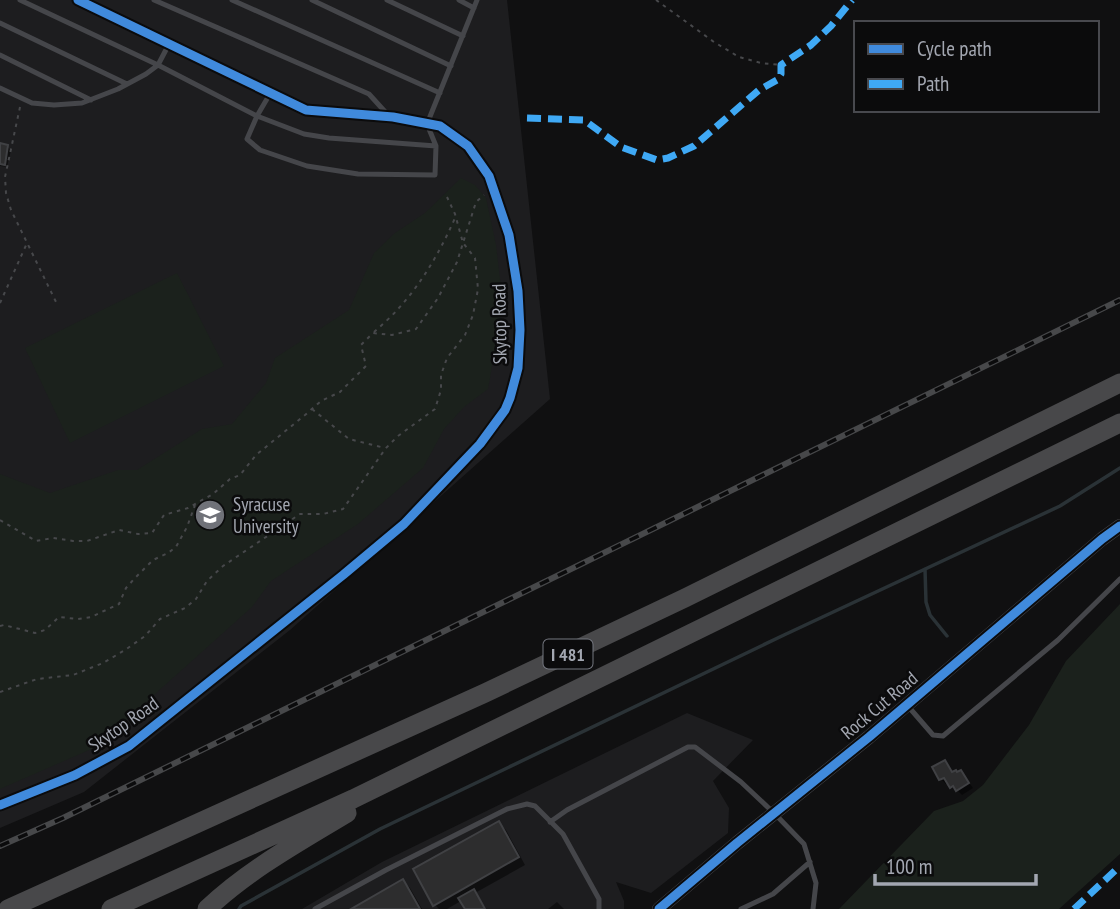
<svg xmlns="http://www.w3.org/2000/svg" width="1120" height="909" font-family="'PT Sans Narrow',sans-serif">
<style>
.built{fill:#1d1d1f}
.green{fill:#1b211c}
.shadow{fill:#0007}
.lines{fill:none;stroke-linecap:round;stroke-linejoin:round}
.stream{stroke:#2a3236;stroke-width:3.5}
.building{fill:#2d2d2e;stroke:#404144;stroke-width:2}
.path{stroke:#47484b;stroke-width:2;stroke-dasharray:3.5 5;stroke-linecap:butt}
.service{stroke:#45464a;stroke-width:5}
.minor{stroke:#45464a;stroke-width:10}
.tertiary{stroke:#45464a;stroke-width:14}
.motorway{stroke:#48484a;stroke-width:19}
.rail-casing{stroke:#47484a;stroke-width:6}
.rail{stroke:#0b0b0c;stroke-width:3.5;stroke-dasharray:10;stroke-linecap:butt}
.quiet{stroke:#3fa9f5;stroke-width:7;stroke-dasharray:14 7;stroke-linecap:butt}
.cycleway-casing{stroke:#0b0b0c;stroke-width:13}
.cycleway{stroke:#408adc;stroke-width:9}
.labels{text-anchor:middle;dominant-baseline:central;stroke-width:5;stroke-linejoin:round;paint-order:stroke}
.shield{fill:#0b0b0c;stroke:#757880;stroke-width:2}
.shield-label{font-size:18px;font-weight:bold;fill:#a3a7b1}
.street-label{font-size:19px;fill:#a3a7b1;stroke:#0b0b0c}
.poi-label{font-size:19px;fill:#a3a7b1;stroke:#0b0b0c;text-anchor:start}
</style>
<rect width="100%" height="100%" fill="#101011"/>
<!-- built -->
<path class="built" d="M 0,0 L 507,0 L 550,399 L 290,630 L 84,792 L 0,828 Z
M 687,713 L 753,740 L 713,781 L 729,808 L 728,833 L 651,893 L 616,882 L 624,901 L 624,909 L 302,909 L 382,862 Z"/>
<!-- green -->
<path class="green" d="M 461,178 L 475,185 L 486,198 L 496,245 L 503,305 L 488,389 L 464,407 L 444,429 L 423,468 L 358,524 L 271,581 L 252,607 L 96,747 L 0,789 L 0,474 L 50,493 L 118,470 L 137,470 L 202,429 L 232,424 L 266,383 L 275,358 L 349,310 L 374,253 L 395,233 L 425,213 Z
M 177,273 L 224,366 L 70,443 L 25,348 Z
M 1120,604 L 1120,854 L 1059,909 L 839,909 L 934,811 L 963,801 L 983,785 L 1029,725 L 1066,661 Z"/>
<!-- shadow -->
<path class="shadow" d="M 0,145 L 7,147 L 11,150 L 7,167 L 0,166 Z
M 945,762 L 953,773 L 958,774 L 961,772 L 973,788 L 962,795 L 958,791 L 956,792 L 949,783 L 946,784 L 941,779 Z
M 499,823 L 506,830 L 525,865 L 475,893 L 486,909 L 467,909 L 461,901 L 447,909 L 439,909 L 435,905 Z
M 403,881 L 410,888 L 422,909 L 355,909 Z
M 557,902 L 564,909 L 548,909 Z"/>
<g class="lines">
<!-- stream -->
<path class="stream" d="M 925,569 L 926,602 L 930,615 L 947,636
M 239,909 L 241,906 L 380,829 L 784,635 L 1060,506 L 1120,468"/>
</g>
<!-- building -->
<path class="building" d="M 0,143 L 8,145 L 5,165 L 0,164 Z
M 945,760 L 952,772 L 956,770 L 957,772 L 961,770 L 969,783 L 956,791 L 953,786 L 950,788 L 944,778 L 939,780 L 932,767 Z
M 499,821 L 519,857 L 433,906 L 413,869 Z
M 403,879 L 420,909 L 351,909 Z
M 474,889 L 485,909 L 465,909 L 458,898 Z"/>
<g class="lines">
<!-- path -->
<path class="path" d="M 656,0 L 714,42 L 739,57 L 761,63 L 781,65
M 20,107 L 5,177 L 6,193 L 11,210 L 58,306
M 0,303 L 27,243
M 374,332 C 382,325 391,317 398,309 C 422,283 441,250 455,218
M 312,409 L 349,439 L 385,448
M 0,520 L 36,541 L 53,538 L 73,541 L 87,541 L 119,530 L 138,534 L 152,533 L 164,515 L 188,508 L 213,494 L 230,479 L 240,475 L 256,455 L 305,415 L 321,401 L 340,392 L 366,366 L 361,345 L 373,333 L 392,335 L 416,329 L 438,298 L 457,262 L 476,202 L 484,195
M 0,626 L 4,625 L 35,633 L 45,630 L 59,617 L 78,619 L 91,617 L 119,604 L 126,588 L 135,578 L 153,560 L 168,553 L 176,547 L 187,527 L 195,505
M 0,692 L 37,679 L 73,675 L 103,663 L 125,650 L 145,636 L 160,619 L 185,608 L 196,599 L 207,581 L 223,566 L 300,514 L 323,514 L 343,509 L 386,448 L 398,436 L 435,409 L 441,390 L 441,375 L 447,358 L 465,335 L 473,315 L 478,289 L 475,258 L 463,243 L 455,214 L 447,197"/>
<!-- service -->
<path class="service" d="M 20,0 L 158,65 L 257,116 L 247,139 L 260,150 L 307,166 L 358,174 L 435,175 L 436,146 L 427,124 L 477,0
M 154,0 L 369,94 L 388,115
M 232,0 L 440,93
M 312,0 L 451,66
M 387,0 L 463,36
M 459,0 L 474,8
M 0,23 L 127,84
M 0,55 L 91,100
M 0,88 L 32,103 L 54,105 L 82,103 L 118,89 L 146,74 L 158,65 L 169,44
M 271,92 L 257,116 L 304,134 L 329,138 L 436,146
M 907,705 L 933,735 L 943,736 L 1058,640 L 1120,579
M 550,822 L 567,810 L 688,747 L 695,747 L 741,782 L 774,813 L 804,844 L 816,883 L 813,909
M 315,909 L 386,870 L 507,809 L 527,804 L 535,806 L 563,834 L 599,899 L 599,909
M 741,909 L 773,894 L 810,862"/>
<!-- minor -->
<path class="minor" d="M 0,805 L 75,775 L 129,746 L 343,575 L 404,524 L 480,444 L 505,410 L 510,398 L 518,368 L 520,330 L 518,291 L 509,235 L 489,176 L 468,146 L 440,126 L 393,117 L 306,110 L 78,0"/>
<!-- tertiary -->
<path class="tertiary" d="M 659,909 L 737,843 L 869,737 L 1102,539 L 1120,526"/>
<!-- motorway -->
<path class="motorway" d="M 8,909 L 485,693 L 685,598 L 1120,383
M 111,909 L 353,799 L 1120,423
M 207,909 C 248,870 299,842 347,813"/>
<!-- rail casing -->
<g class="rail-casing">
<path id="rail" d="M 0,846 L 63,818 L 1120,300"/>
</g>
<!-- rail -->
<use href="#rail" class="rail"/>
<!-- quiet -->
<path class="quiet" d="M 527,118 L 584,120 L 621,147 L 657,160 L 668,158 L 694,146 L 759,90 L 777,80 L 781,74 L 781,65 L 811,45 L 831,26 L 852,0
M 1074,909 L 1120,866"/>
<!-- cycleway casing -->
<g class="cycleway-casing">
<path id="cycleway" d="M 0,805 L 75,775 L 129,746 L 343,575 L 404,524 L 480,444 L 505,410 L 510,398 L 518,368 L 520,330 L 518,291 L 509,235 L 489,176 L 468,146 L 440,126 L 393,117 L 306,110 L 78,0
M 659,909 L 737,843 L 869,737 L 1102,539 L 1120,526"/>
</g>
<!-- cycleway -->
<use href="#cycleway" class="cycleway"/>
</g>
<!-- icons -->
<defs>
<g id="university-disc" transform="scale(1.575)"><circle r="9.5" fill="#707279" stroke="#0b0b0c"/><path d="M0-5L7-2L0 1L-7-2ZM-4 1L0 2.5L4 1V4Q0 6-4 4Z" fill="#fff"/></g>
</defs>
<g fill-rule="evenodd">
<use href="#university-disc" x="210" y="515"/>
</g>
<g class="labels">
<!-- shield labels -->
<rect class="shield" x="543.5" y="639.5" width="49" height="29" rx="5"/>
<g class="shield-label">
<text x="568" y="654">I 481</text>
</g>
<!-- street labels -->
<g class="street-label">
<text transform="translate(499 324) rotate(-91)">Skytop Road</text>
<text transform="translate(879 705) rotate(-40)">Rock Cut Road</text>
<text transform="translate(123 724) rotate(-35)">Skytop Road</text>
</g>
<!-- poi labels -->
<g class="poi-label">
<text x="233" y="504">Syracuse<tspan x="233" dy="22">University</tspan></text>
</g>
</g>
<!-- legend -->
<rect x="854" y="21" width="245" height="91" fill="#0b0b0c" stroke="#48494e" stroke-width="2"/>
<rect x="868" y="44" width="35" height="10" fill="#408adc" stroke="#48494e" stroke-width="2"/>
<text x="917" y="56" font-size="21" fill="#a3a7b1">Cycle path</text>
<rect x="868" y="79" width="35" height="10" fill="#3fa9f5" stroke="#48494e" stroke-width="2"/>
<text x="917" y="91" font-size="21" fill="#a3a7b1">Path</text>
<!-- scale -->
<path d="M875 874v10h161v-10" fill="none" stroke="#a3a7b1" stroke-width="3.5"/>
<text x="886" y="874" font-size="21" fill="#a3a7b1" stroke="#0b0b0c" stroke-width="5" paint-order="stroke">100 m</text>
</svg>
